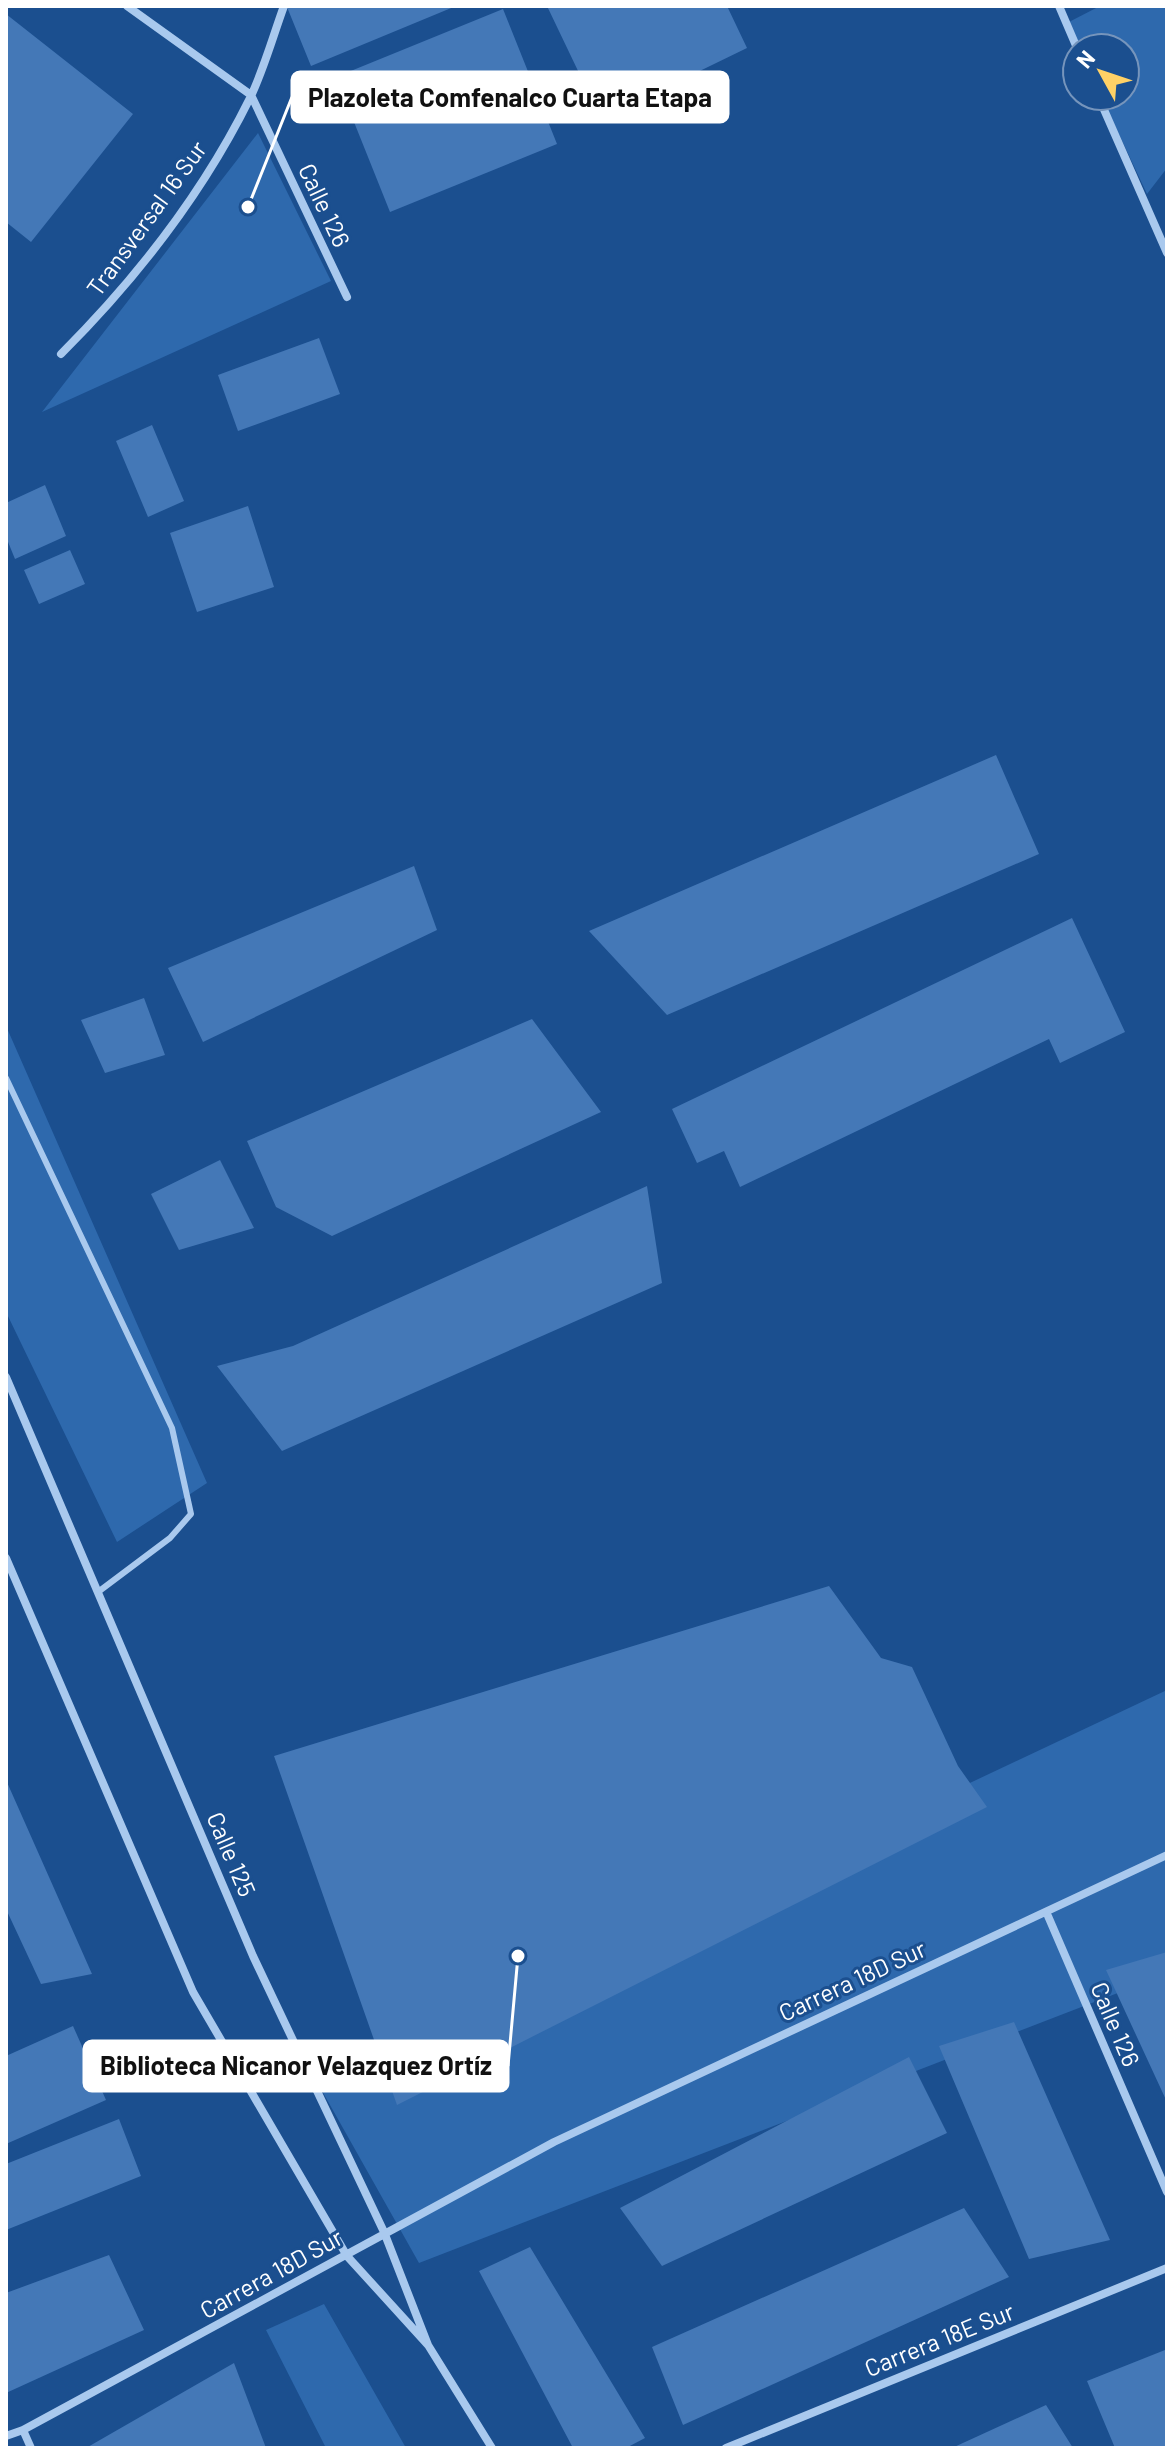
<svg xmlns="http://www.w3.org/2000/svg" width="1173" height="2454" font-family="Barlow,sans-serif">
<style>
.green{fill:#2e69ad}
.building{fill:#4478b7}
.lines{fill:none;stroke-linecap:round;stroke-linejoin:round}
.lane{stroke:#a9c9ee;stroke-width:6}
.street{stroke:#a9c9ee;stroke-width:8}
.labels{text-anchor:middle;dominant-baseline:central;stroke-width:6;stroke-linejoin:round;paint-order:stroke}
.street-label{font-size:24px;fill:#fff;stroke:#1b4f8f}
.leader{fill:none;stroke:#fff;stroke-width:3}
.callout-dot{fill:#fff;stroke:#1b4f8f;stroke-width:3}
.callout{fill:#fff;stroke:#fff;stroke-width:3}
.callout-label{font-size:26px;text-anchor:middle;font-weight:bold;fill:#111}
</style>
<rect width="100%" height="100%" fill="#1b4f8f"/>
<!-- green -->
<path class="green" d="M 1100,6 L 1167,6 L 1167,168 L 1147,194 L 1101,96 L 1125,96 L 1125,48 L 1079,48 L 1067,23 Z
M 258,133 L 331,281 L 42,412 Z
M 6,1026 L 207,1483 L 117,1542 L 6,1312 Z
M 1167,1690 L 1167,1974 L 419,2263 L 321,2089 Z
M 324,2304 L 406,2448 L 326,2448 L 266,2330 Z"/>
<!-- building -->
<path class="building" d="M 456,6 L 311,66 L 287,7 L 289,6 Z
M 547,6 L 727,6 L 747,48 L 601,119 Z
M 503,9 L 557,144 L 390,212 L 336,77 Z
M 6,14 L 133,114 L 31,242 L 6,222 Z
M 319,338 L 340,394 L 238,431 L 218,375 Z
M 152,425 L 184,501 L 148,517 L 116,441 Z
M 45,485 L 66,536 L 15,559 L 6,537 L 6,503 Z
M 248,506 L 274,587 L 197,612 L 170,533 Z
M 70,550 L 85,584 L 39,604 L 24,570 Z
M 996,755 L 1039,854 L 667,1015 L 589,931 Z
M 414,866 L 437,930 L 203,1042 L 168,968 Z
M 1072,918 L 1125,1032 L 1060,1063 L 1049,1039 L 740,1187 L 724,1151 L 697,1163 L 672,1109 Z
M 144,998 L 165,1055 L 105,1073 L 81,1020 Z
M 532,1019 L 601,1112 L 332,1236 L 276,1207 L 247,1141 Z
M 220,1160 L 254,1228 L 179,1250 L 151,1194 Z
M 647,1186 L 662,1283 L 282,1451 L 217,1366 L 293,1346 Z
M 829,1586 L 881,1658 L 912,1667 L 958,1766 L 987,1807 L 397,2105 L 274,1756 Z
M 6,1780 L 92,1974 L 41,1984 L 6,1909 Z
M 1167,1952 L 1167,2102 L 1106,1970 Z
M 1014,2022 L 1110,2240 L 1029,2259 L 939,2046 Z
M 73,2026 L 106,2100 L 6,2144 L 6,2056 Z
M 909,2057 L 947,2133 L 662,2266 L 620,2208 Z
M 119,2119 L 141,2176 L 6,2230 L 6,2164 Z
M 964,2208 L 1009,2277 L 683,2425 L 652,2347 Z
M 530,2247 L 645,2438 L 626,2448 L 573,2448 L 479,2271 Z
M 109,2255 L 144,2330 L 6,2393 L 6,2293 Z
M 1165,2350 L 1167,2448 L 1115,2448 L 1087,2381 Z
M 234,2363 L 266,2448 L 86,2448 Z
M 1046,2405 L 1073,2448 L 952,2448 Z"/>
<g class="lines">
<!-- lane -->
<path class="lane" d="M 6,1078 L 172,1428 L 191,1514 L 170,1538 L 98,1592"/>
<!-- street -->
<path class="street" d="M 127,6 L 251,95 L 347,297
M 1059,6 L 1077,48
M 1098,96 L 1167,253
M 61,354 C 136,279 203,193 250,98 C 264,69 273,36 284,6
M 6,1377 L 253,1956 L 384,2232 L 428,2345
M 6,1558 L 193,1992 L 347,2256 L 428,2345 L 492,2448
M 1048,1916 L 1167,2192
M 23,2430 L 31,2448
M 6,2436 L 23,2430 L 554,2142 L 1167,1855
M 726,2448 L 1167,2268"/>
</g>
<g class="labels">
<!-- street labels -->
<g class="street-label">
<text transform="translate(325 205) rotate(65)">Calle 126</text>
<text transform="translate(146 218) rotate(-54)">Transversal 16 Sur</text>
<text transform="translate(232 1854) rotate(67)">Calle 125</text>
<text transform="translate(852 1980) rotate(-25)">Carrera 18D Sur</text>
<text transform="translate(1116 2024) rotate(67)">Calle 126</text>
<text transform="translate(271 2273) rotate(-29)">Carrera 18D Sur</text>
<text transform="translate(939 2339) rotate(-22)">Carrera 18E Sur</text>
</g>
</g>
<!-- callouts -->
<path class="leader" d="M248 207L292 97M518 1956L508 2066"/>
<g class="callout-dot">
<circle cx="248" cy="207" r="8"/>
<circle cx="518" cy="1956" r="8"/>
</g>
<g class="callout">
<rect x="292" y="72" width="436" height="50" rx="8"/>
<rect x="84" y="2041" width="424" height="50" rx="8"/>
</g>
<g class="callout-label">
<text x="510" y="107">Plazoleta Comfenalco Cuarta Etapa</text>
<text x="296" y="2075">Biblioteca Nicanor Velazquez Ortíz</text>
</g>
<!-- border -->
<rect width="1173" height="2454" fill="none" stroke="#ffffff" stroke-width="16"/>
<!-- north arrow -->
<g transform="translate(1101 72) rotate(310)"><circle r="38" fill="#1b4f8f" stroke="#7695bc" stroke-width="2"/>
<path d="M0-6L14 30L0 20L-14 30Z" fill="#ffd166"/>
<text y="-12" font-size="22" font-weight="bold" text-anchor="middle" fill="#ffffff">N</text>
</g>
</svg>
